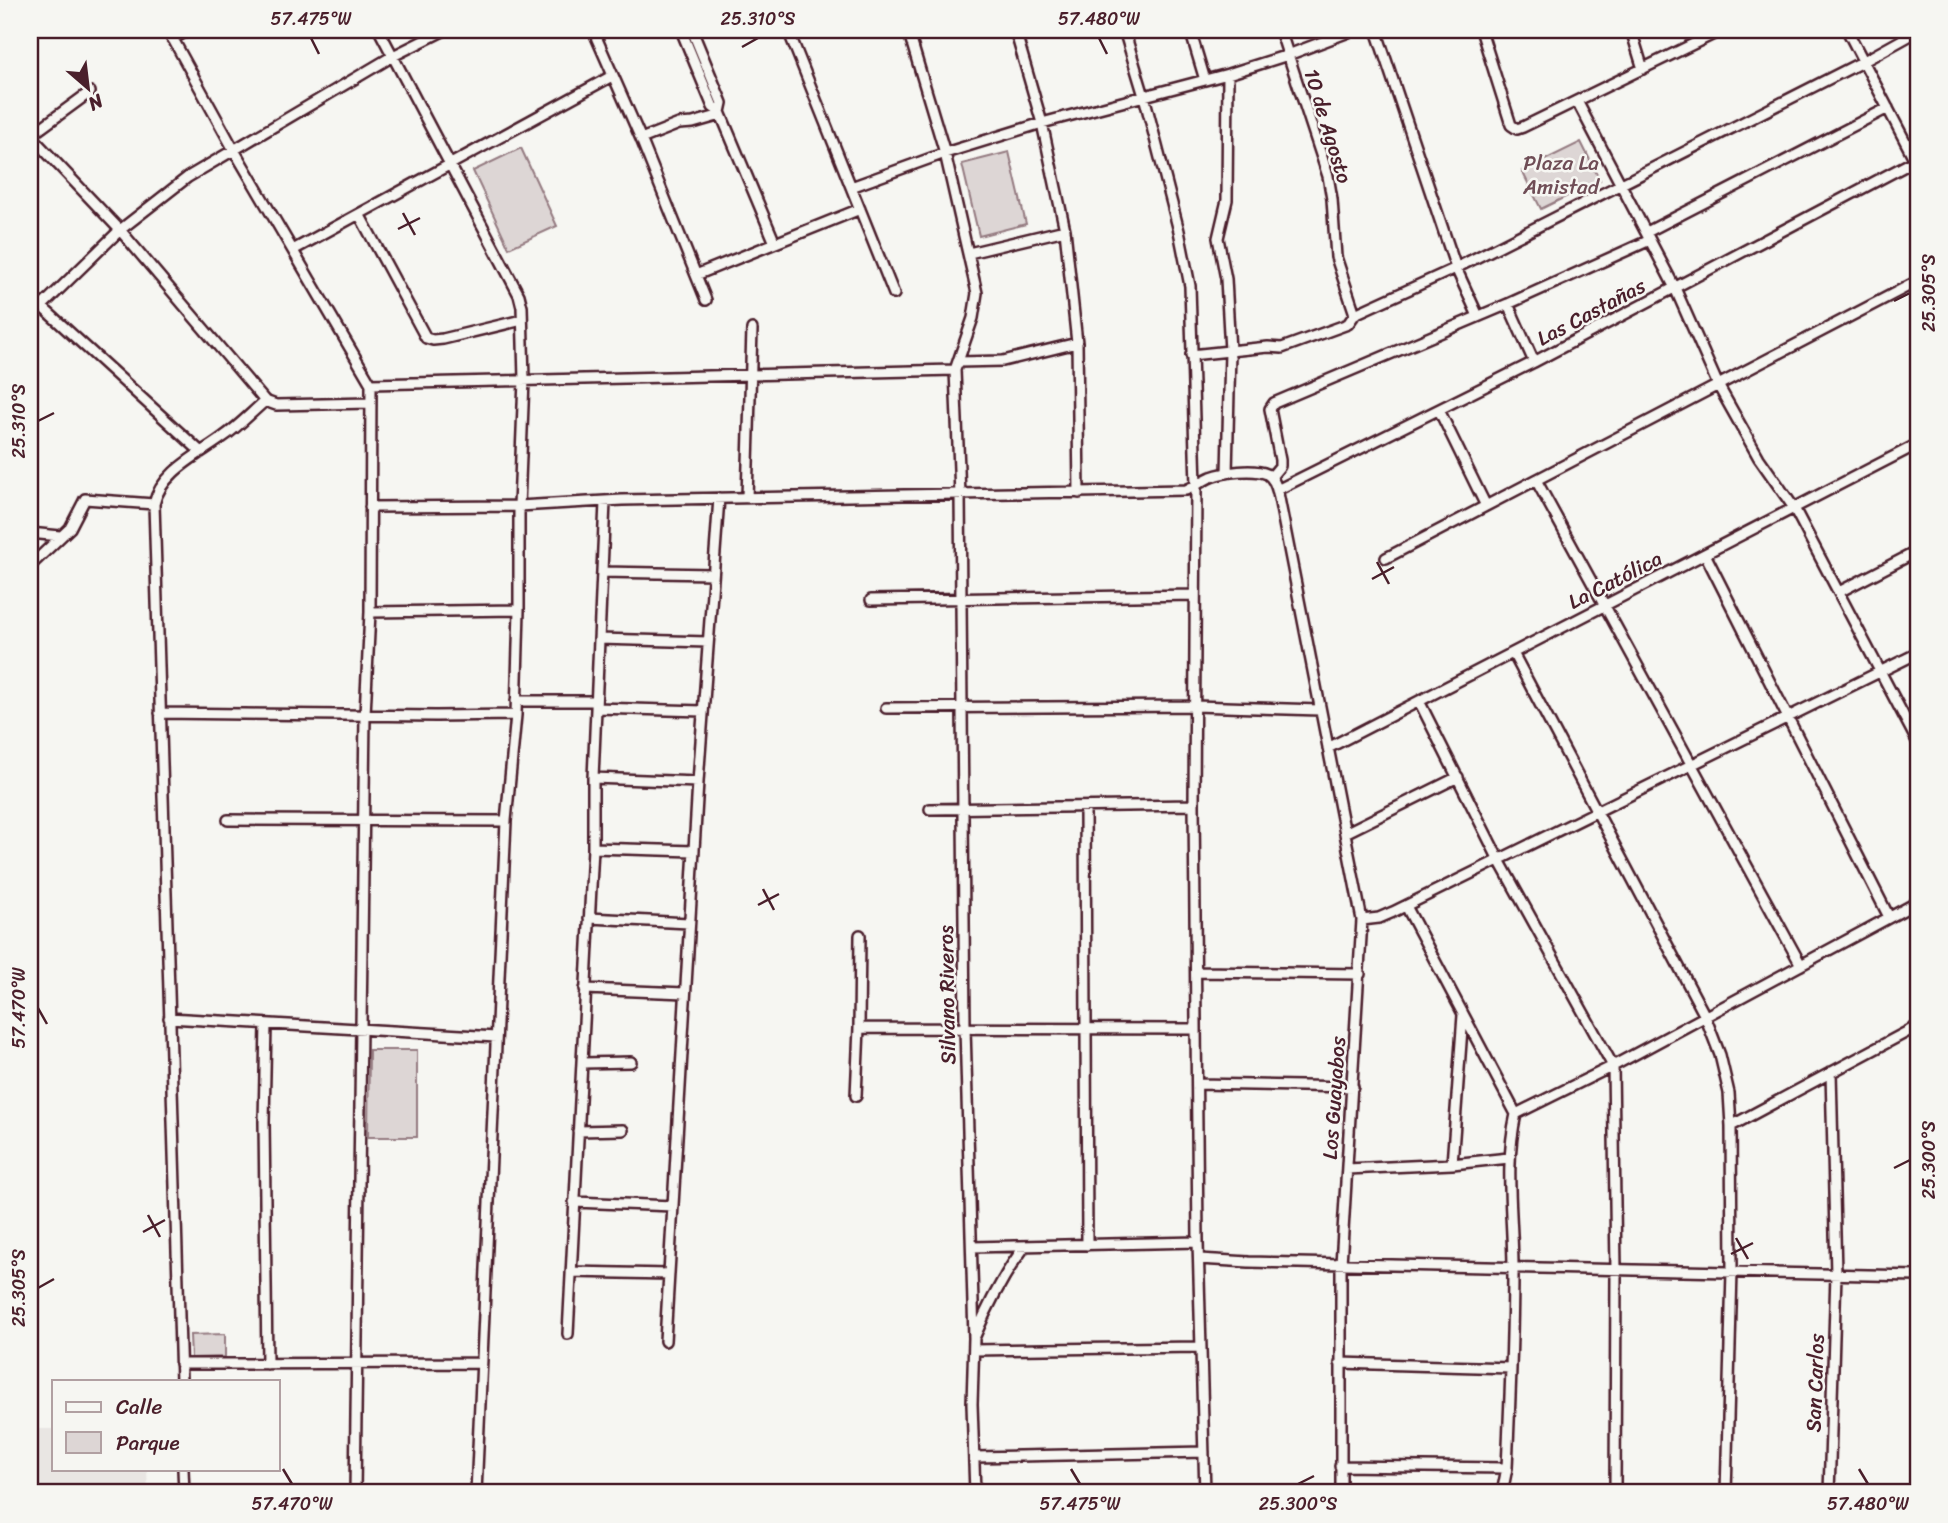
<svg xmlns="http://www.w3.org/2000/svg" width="1948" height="1523" font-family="Sriracha,sans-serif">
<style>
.built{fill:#e9e6e3}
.green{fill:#ddd6d5;stroke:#947a80;stroke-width:2}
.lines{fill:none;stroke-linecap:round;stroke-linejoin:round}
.street-casing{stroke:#4a1f2b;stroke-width:14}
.street{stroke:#f6f6f2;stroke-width:9}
.ticks{fill:none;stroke:#4a1f2b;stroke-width:2.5}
.labels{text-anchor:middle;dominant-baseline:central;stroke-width:5;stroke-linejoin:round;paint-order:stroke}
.street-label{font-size:21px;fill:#4a1f2b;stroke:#f6f6f2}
.park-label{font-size:21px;fill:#6f4d56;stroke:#f6f6f2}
.neatline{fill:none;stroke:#4a1f2b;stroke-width:2.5}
.ticks-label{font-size:18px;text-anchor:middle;fill:#4a1f2b}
</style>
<rect width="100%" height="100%" fill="#f6f6f2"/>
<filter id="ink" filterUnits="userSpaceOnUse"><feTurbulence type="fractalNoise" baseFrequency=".0143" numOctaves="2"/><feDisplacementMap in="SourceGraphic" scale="14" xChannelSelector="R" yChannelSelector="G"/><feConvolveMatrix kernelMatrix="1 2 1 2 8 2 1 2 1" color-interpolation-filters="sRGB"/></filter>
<g filter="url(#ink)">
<!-- built -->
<path class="built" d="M 30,1429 L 54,1429 L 54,1469 L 147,1469 L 148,1493 L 30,1493 Z"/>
<!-- green -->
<path class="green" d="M 1581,142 L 1600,180 L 1541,209 L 1522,171 Z
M 521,148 L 557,226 L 509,248 L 473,171 Z
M 1009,152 L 1026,224 L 979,236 L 962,164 Z
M 369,1050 L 417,1050 L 417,1137 L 368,1137 Z
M 225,1334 L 225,1357 L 191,1358 L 190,1335 Z"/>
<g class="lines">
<!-- street casing -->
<g class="street-casing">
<path id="street" d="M 168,30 L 234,150 L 371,384 L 370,612 L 365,715 L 355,1493
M 379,30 L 519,295 L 522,307 L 524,380 L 519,506 L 519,610 L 516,715 L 506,821 L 476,1493
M 593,30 L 641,139 L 706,300
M 681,30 L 713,107 L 720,112 L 775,243
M 692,30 L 722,103 L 720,112
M 788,30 L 894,294
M 908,30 L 945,153 L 977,293 L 973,318 L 955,370 L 960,495 L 965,1028 L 974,1338 L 972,1404 L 975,1493
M 1015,30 L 1042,123 L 1065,230 L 1077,343 L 1079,493
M 1124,30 L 1144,96 L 1179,231 L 1190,286 L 1196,486 L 1194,805 L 1198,1242 L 1205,1493
M 1190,30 L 1205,80
M 1280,30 L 1328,176 L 1332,199 L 1336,257 L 1355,314
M 1376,30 L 1456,268 L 1478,316
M 1481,30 L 1511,125 L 1517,129 L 1523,127 L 1722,30
M 1631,30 L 1643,69
M 1847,30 L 1917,164
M 172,39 L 189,30
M 1577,101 L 1675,288 L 1718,385 L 1759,458 L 1794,508 L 1918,743
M 30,135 L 120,230 L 265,401 L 276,405 L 370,403
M 30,136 L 90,92
M 641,139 L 679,124 L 693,123 L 721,115
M 851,187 L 945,153 L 1042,123 L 1228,74 L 1288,55 L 1354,30
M 359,214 L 426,338 L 433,340 L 443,339 L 522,320
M 1647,232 L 1888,108
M 293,250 L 612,76
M 969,253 L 1065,230
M 696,275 L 860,209
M 30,296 L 201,452
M 1508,304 L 1534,362
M 42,306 L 120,230 L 188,177 L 393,56 L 445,30
M 1191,355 L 1268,347 L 1282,348 L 1348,324 L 1355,314 L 1456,268 L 1864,61 L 1918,31
M 958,362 L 1003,361 L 1077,343
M 371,384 L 955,370
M 1439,410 L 1486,506
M 1227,473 L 1230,351 L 1226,279 L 1218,238 L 1227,200 L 1228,74
M 1271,477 L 1280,466 L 1280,460 L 1270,409 L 1274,403 L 1508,304 L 1650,240
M 1536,480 L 1801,965
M 1277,490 L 1534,362 L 1918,159
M 747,498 L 752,329
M 370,507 L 519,506 L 622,500 L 1186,490 C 1195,486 1202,481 1211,477 C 1224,472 1254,468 1267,474 C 1274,478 1276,486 1278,493 L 1362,920 L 1341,1264 L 1341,1493
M 30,533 L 60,536
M 1705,554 L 1889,917
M 1386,558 L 1918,281
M 30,566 L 70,528 L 85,499 L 154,504
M 602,572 L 713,574
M 1839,592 L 1918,551
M 871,600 L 1195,595
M 370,612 L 519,610
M 599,639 L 708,642
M 1513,653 L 1705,1016 L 1720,1055 L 1729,1093 L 1731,1126 L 1732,1271 L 1726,1493
M 516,701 L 596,701
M 1419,701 L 1499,860 L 1613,1066 L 1616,1270 L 1615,1493
M 596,708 L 703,711
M 886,708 L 1195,706 L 1320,710
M 160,713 L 436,716 L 516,715
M 1328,748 L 1918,444
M 593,778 L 698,782
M 1085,807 L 1087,1245
M 930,809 L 1194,805
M 228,820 L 506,821
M 1345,833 L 1458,777
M 593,848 L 694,851
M 1406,906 L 1516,1114 C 1504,1166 1513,1217 1513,1269 C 1513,1336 1510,1402 1507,1468 L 1502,1493
M 589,918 L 689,923
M 1362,920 L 1379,918 L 1393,912 L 1918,653
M 1196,972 L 1360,974
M 585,989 L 685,993
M 169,1018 L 496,1037
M 266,1024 L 264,1122 L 267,1364
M 859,1028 L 1196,1029
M 582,1063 L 631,1062
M 1198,1084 L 1353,1087
M 856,1096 L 859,1028 L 860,935
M 1516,1114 L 1613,1066 L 1918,902
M 1731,1126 L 1918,1026
M 578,1131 L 623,1130
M 1452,1164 L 1463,1015
M 1347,1169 L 1452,1164 L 1509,1158
M 574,1202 L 673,1206
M 972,1247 L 1198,1242
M 1199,1259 L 1249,1262 L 1918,1276
M 571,1272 L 669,1274
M 568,1334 L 593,848 L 593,778 L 605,502
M 975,1336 C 989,1303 1004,1274 1025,1246
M 665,1341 L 698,782 L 719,498
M 974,1350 L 1200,1347
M 1340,1363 L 1511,1368
M 180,1364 L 480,1363
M 181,1381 L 154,504 C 161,472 199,455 223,437 C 238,427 251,413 265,401
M 975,1457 L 1204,1452
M 1340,1466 L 1507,1468
M 183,1469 L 184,1493
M 1829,1493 L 1836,1274 L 1831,1072"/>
</g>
<!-- street -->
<use href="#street" class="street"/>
</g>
</g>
<!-- ticks -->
<path class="ticks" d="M 311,38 L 319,54M 1099,38 L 1107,54M 742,47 L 758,38M 403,213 L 415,235M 398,229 L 420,218M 1894,301 L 1910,293M 38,421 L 54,413M 1377,562 L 1389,584M 1372,579 L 1394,567M 763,889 L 774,910M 758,905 L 779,894M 38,1008 L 47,1024M 1894,1168 L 1910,1160M 148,1215 L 160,1237M 143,1232 L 165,1220M 1736,1238 L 1748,1259M 1731,1254 L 1753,1243M 38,1288 L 54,1279M 283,1469 L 292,1484M 1071,1469 L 1080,1484M 1859,1469 L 1868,1484M 1298,1484 L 1314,1476"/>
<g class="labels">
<!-- street labels -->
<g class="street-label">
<text transform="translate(1328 126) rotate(73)">10 de Agosto</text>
<text transform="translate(1591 312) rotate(-28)">Las Castañas</text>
<text transform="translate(1615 580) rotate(-27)">La Católica</text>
<text transform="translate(947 995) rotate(-91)">Silvano Riveros</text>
<text transform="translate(1334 1098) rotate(-86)">Los Guayabos</text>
<text transform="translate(1815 1383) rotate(-88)">San Carlos</text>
</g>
<!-- park labels -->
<g class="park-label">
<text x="1561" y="163">Plaza La<tspan x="1561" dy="24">Amistad</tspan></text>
</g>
</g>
<!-- margin -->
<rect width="1948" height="1523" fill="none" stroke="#f6f6f2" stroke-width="77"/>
<!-- legend -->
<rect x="52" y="1380" width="228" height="91" fill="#f6f6f2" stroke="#b1a0a2" stroke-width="2"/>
<rect x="66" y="1402" width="35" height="10" fill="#f6f6f2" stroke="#b1a0a2" stroke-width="2"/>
<text x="116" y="1414" font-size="21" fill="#4a1f2b">Calle</text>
<rect x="66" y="1432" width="35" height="21" fill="#ddd6d5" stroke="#b1a0a2" stroke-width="2"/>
<text x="116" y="1450" font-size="21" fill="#4a1f2b">Parque</text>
<!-- north arrow -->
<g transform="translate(88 88) rotate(152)" stroke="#f6f6f2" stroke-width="5" paint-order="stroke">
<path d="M0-5L12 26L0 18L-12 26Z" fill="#4a1f2b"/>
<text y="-10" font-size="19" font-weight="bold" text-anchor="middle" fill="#4a1f2b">N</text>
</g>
<rect x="38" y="38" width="1872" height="1446" class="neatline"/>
<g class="ticks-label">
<text x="311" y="25">57.475°W</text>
<text x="758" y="25">25.310°S</text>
<text x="1099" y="25">57.480°W</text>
<text transform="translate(1929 293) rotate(-90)" y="6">25.305°S</text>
<text transform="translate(19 421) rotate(-90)" y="6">25.310°S</text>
<text transform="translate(19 1008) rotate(-90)" y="6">57.470°W</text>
<text transform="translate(1929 1160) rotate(-90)" y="6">25.300°S</text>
<text transform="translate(19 1288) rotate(-90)" y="6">25.305°S</text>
<text x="292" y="1510">57.470°W</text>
<text x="1080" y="1510">57.475°W</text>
<text x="1298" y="1510">25.300°S</text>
<text x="1868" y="1510">57.480°W</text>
</g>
</svg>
